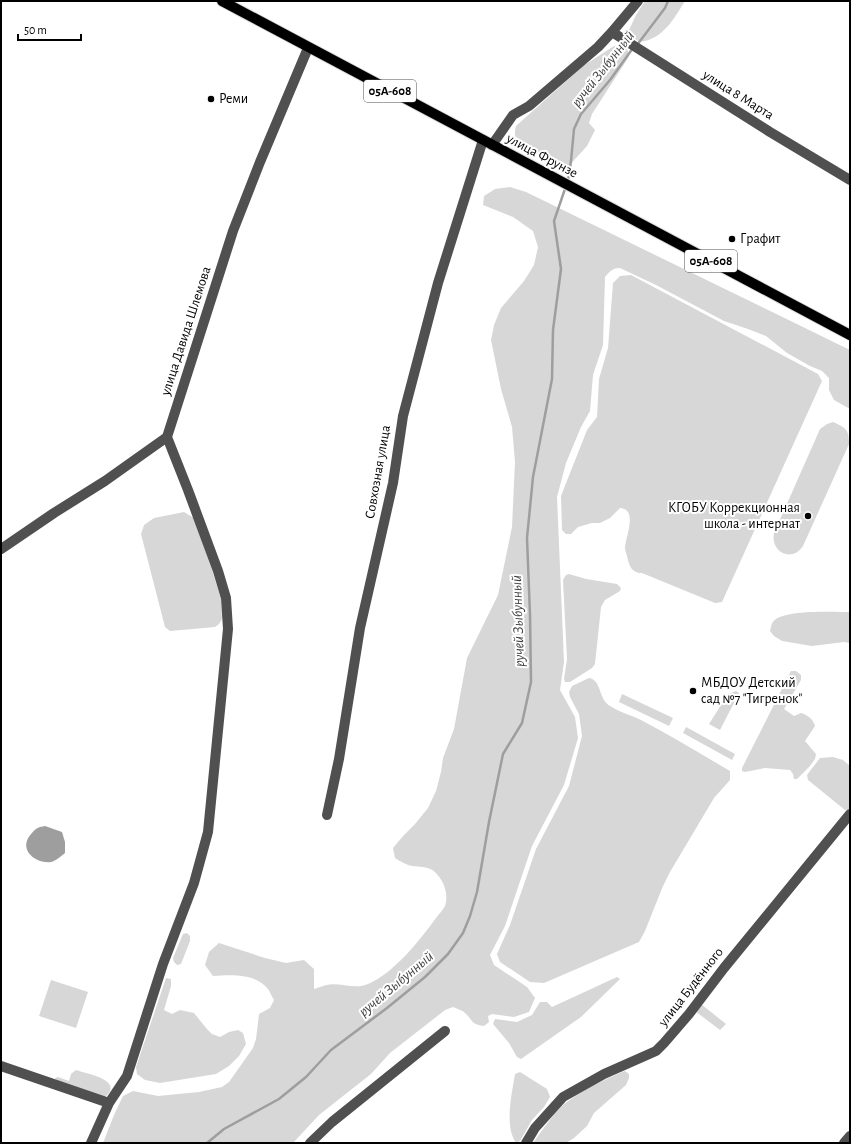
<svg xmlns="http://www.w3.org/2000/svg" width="851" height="1144" font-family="'Alegreya Sans',sans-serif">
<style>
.green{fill:#d7d7d7}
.water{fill:#9e9e9e}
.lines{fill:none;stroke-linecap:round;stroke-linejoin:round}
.stream{stroke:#9e9e9e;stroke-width:2.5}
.major-casing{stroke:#dbdbdb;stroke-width:12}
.minor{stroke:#505050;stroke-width:10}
.major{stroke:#000;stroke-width:10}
.poi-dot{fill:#000;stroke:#fff;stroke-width:1.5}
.labels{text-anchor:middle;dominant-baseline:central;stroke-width:4;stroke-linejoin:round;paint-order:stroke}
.shield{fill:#fff;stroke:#4c4c4c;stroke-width:1}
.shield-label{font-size:13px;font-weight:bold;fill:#000}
.street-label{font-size:14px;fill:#000;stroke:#fff}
.poi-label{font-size:14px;fill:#000;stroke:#fff;text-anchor:start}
.water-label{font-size:15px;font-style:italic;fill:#3f3f3f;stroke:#fff}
</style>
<rect width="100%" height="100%" fill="#fff"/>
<!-- green -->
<path class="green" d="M 645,1 L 685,1 C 675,17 665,36 645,41 C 637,43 632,37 629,30 L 636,15 Z
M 614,46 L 619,46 L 627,49 L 629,54 L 628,58 L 592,114 L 589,123 L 595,130 L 587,146 L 567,168 C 557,163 520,146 516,138 C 514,134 515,130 516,126 L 583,66 Z
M 510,187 L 526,192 L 850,350 L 850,409 L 834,400 L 829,390 L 829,378 L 822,371 L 810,366 L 787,353 L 766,336 L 748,329 L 724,321 L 656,285 L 620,268 C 613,268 610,271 605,277 L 603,345 L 593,375 L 590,411 L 581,427 L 566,463 L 557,497 L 564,662 L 560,690 L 575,717 L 578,738 L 564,785 L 532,846 L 505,926 L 490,955 L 494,965 L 527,987 L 535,998 L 529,1012 L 514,1017 L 492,1014 L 488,1016 L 489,1022 L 484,1026 C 470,1024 474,1021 465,1013 C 462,1010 457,1009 453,1007 L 445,1010 L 390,1053 L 371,1074 L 319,1115 L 293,1143 L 103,1143 L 114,1115 L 123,1096 L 133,1091 L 158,1096 L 199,1092 L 222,1087 L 229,1082 L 253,1048 L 256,1039 L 259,1014 L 270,1008 L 274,1000 C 272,997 270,992 268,989 C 255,973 231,975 213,976 L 205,965 L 209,952 L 219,943 L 265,958 L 286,963 L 304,960 L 314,969 L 314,989 C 318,988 322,986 326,985 C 340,982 355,990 368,984 C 394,973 420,940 436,918 C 439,914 443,910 445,906 C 449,894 444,881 435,872 C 428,866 420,867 412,866 C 406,865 400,861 395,858 L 393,848 L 404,835 L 415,824 L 428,808 L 436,791 L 441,772 L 443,758 L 454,729 L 467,658 L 498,595 L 512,527 L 515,462 L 512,427 L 501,389 L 491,340 L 494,325 L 501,308 L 524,281 L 534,265 L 538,247 L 533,231 L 513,217 L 483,205 L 484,196 L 495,189 Z
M 631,275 L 818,374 L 822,381 L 722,602 L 715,603 L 642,573 C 631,573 629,565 627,556 C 626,553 625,550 625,547 C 626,536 638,509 620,508 L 610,518 L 600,523 L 592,523 L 578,527 L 571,534 L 566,534 L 562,530 L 561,496 L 587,430 L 597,417 L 599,379 L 608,348 L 613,283 L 620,276 Z
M 833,422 C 846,428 849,429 849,444 L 803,546 C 792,563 770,552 774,533 L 820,429 L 827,424 Z
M 184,512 L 194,518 L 213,573 L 221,599 L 222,619 L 219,624 L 215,627 L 170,631 L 165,627 L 141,534 L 144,525 L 154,518 Z
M 569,574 L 586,579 L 617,584 L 621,588 L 620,591 L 605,600 L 601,607 L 595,664 L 592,668 L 570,682 L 565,682 L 564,679 L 567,659 L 563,580 L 566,575 Z
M 850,612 L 850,643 L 844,642 L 812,646 L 782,641 L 774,636 L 770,631 C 771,628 771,624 773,622 C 781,609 835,612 850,612 Z
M 791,671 L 796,671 L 801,675 L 801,680 L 784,709 L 794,716 L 801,713 C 808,715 813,719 815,726 L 805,741 L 816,754 L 815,759 L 810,766 L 797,779 L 794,779 L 793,774 L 790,770 L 765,768 L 745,772 L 742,771 L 742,768 Z
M 589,678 C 602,680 598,699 610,706 C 619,712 631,715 641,720 C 671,736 701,754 730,771 L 730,780 L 714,798 L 670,872 L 663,886 L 645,931 L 639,942 L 544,983 L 530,982 L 500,962 L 497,954 L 510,925 L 536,849 L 569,786 L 582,736 L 579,714 L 570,697 L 569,692 L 572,686 Z
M 736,691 L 739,693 L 720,730 L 709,724 L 728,694 Z
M 622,694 L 673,718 L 669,726 L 619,702 Z
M 686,727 L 735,754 L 732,760 L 683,733 Z
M 833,757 L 843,760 L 850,766 L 850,806 L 849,809 L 845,810 L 808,780 L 807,775 L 820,758 Z
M 187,933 L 190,936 L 190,941 L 181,964 L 177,965 L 174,962 L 173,958 L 183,934 Z
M 617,977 L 620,979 L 581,1017 L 521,1059 L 517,1057 L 509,1043 L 493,1024 L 495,1019 L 517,1022 L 532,1015 L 540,1002 L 547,1002 L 552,1007 Z
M 166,978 L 171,979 L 171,986 L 164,1010 L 172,1014 L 180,1010 L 194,1013 L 207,1029 L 212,1034 L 220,1037 L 229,1032 L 238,1030 L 243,1033 L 246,1044 L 239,1056 L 229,1066 L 216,1074 L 160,1083 L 145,1080 L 137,1074 L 136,1067 Z
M 51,980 L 88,992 L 76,1028 L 39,1016 Z
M 701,1004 L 726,1024 L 720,1030 L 695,1011 Z
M 76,1070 C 87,1074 126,1080 104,1098 L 57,1082 L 55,1078 L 58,1077 L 69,1081 L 71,1074 Z
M 625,1071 L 629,1074 L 629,1078 L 626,1085 L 594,1113 L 587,1126 L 574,1138 L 566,1143 L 533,1143 C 541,1132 549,1120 558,1110 C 572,1095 605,1079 625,1071 Z
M 520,1072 L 547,1089 L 550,1097 L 544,1107 L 532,1120 L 520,1141 L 516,1143 C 504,1126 512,1093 515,1074 Z"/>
<!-- water -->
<path class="water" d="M 45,826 L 62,832 L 65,842 L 65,853 C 61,856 56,861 51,862 C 34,864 17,848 32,833 C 36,828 39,827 45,826 Z"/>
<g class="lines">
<!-- stream -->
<path class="stream" d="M 637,45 L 665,8 L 668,1
M 568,181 L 571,161 L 574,129 L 581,114 L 610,80 L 633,48
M 207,1143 L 224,1129 L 279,1099 L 306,1077 L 331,1050 L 387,1008 L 425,977 L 448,954 L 463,933 L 470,916 L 477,892 L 489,822 L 503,754 L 522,723 L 531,682 L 530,615 L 527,538 L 533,477 L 552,379 L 553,330 L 561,269 L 554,221 L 566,186"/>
<!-- major casing -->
<g class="major-casing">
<path id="major" d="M 222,1 L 850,335"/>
</g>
<!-- minor -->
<path class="minor" d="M 612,32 L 770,132 L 850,180
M 492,145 L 513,115 L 529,106 L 598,47 L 612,32 L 638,1
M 1,549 L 54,513 L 105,481 L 167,437 L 233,231 L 260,162 L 308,48
M 327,815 L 339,759 L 360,628 L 393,483 L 403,416 L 438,283 L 483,140
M 1,1066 L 109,1103 L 127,1076 L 163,964 L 194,883 L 208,832 L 228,629 L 226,598 L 218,571 L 188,490 L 167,437
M 91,1143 L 109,1103
M 310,1143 L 332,1122 L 445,1031
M 526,1143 L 535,1128 L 563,1097 L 604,1074 L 656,1051 L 664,1043 L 689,1014 L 724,968 L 850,814
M 844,1143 L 850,1136"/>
<!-- major -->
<use href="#major" class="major"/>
</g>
<!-- markers -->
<g class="poi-dot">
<circle cx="211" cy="99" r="4"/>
<circle cx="732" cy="239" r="4"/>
<circle cx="808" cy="516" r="4"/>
<circle cx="693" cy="691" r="4"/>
</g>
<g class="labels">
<!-- shield labels -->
<g class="shield">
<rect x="364" y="80" width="52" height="22" rx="3"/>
<rect x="685" y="250" width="52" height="22" rx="3"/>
</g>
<g class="shield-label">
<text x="390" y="91">05А-608</text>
<text x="711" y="261">05А-608</text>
</g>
<!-- street labels -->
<g class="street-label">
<text transform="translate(738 95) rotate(32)">улица 8 Марта</text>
<text transform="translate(542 156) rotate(28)">улица Фрунзе</text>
<text transform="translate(186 331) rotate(-72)">улица Давида Шлемова</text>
<text transform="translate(378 472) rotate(-80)">Совхозная улица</text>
<text transform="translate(691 987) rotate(-52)">улица Будённого</text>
</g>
<!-- poi labels -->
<g class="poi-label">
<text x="219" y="99">Реми</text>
<text x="740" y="239">Графит</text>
<text x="800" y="508" text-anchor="end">КГОБУ Коррекционная<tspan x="800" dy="16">школа - интернат</tspan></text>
<text x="701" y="683">МБДОУ Детский<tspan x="701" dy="16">сад №7 "Тигренок"</tspan></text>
</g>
<!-- water labels -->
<g class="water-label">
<text transform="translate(603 69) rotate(-52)">ручей Зыбунный</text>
<text transform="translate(518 621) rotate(-92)">ручей Зыбунный</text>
<text transform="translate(396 984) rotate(-40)">ручей Зыбунный</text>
</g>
</g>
<!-- border -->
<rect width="851" height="1144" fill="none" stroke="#000000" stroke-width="4"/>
<!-- scale -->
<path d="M18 34v6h63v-6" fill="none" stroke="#000000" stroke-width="2"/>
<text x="24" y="34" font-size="12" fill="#000000" stroke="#ffffff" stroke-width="3" paint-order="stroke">50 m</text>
</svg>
